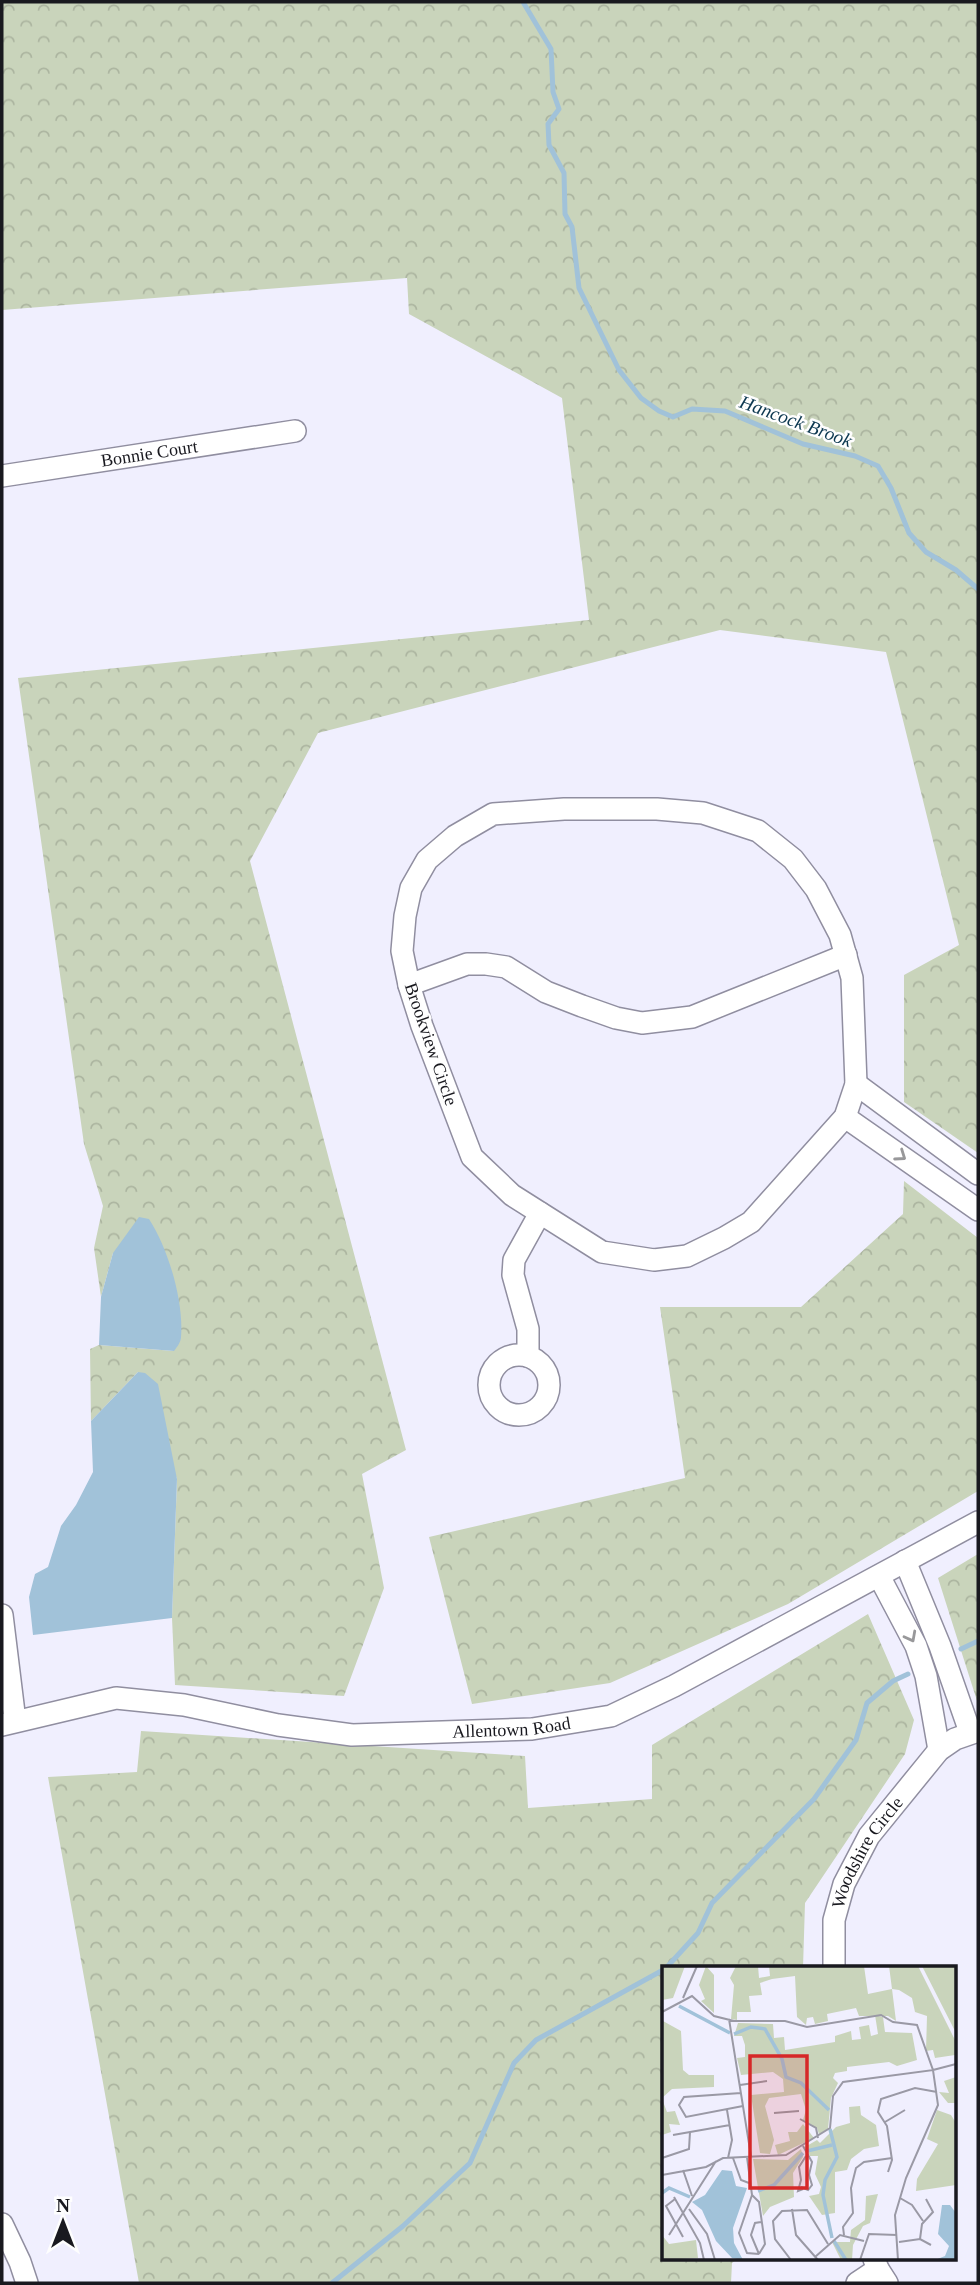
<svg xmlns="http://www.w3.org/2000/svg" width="980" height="2285" font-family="'Times New Roman',serif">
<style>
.forest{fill:url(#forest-crowns)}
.water{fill:#a1c2d9}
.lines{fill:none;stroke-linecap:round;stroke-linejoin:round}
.stream{stroke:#a1c2d9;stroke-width:5}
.minor-casing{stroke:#908ea0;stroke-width:24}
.minor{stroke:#fff;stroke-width:21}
.oneway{stroke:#98989a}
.labels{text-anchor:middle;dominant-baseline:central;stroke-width:5;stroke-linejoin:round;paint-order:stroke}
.street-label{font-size:18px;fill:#19191f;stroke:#fefefe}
.water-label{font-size:19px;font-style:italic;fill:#0d3850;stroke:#fefefe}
.inset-river{fill:none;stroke:#a1c2d9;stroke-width:3.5}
.inset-road{fill:none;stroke:#9a99a5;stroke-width:2}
.view{fill:#d62828;fill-opacity:0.15;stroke:#d62828;stroke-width:3.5}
.inset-edge{fill:none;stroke:#19191f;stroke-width:3.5}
</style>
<defs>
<pattern id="forest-crowns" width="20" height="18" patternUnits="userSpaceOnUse" patternTransform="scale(1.75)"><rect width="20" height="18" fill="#c9d4bb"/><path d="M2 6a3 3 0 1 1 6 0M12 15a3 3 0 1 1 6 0" fill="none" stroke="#acb5a0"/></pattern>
</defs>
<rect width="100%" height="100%" fill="#f0effe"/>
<!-- forest -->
<path class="forest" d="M 2,2 L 978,2 L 978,1153 L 904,1102 L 904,975 L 959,945 L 886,652 L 720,630 L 318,733 L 250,861 L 406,1450 L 362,1474 L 384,1588 L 344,1696 L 175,1685 L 172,1618 L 177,1479 L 138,1372 L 91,1421 L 90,1349 L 99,1345 L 174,1351 L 113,1253 L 101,1297 L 94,1248 L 103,1206 L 84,1144 L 18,678 L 589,620 L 562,398 L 409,314 L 407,278 L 2,310 Z
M 904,1181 L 978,1238 L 978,1491 L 788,1604 L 610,1683 L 472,1704 L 429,1537 L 685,1478 L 660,1307 L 801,1307 L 903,1214 Z
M 978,1554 L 978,1704 L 938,1578 Z
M 868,1614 L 914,1720 L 905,1754 L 805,1903 L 803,1968 L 663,1968 L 663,2259 L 737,2259 L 732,2263 L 731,2283 L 139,2283 L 48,1777 L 137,1772 L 141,1731 L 525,1756 L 528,1808 L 652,1799 L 652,1745 Z"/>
<!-- water -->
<path class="water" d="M 139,1217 L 149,1219 C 168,1248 184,1301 181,1337 C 181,1342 177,1347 174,1351 L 99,1345 L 101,1297 L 113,1253 Z
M 138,1372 L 145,1373 L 158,1384 L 177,1479 L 172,1618 L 33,1635 L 29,1597 L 35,1574 L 48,1567 L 61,1526 L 76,1505 L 93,1472 L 91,1421 Z"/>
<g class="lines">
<!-- stream -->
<path class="stream" d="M 523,2 L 551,49 L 553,92 L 559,109 L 548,124 L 549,145 L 564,173 L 565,214 L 572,227 L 579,288 L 619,370 L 641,398 L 659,411 L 673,417 L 692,409 L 725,411 L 803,444 L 855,456 L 878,466 L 891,488 L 909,533 L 926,552 L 956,570 L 978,589
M 961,1649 L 978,1641
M 666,1968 L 698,1933 L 712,1903 L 814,1799 L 856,1740 L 867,1703 L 893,1681 L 908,1674
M 332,2283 L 403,2226 L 470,2163 L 514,2063 L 536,2040 L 663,1970"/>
<!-- minor casing -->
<g class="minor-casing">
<g id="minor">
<path id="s1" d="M 2,476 L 295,431"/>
<path d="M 564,809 L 657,809 L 703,813 L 758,831 L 793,859 L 816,889 L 840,935 L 852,978 L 856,1084 L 845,1117 L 751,1222 L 724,1238 L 687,1256 L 654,1260 L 602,1252 L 512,1195 L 472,1157 L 422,1026 L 409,985 L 402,951 L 405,916 L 411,888 L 427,860 L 455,836 L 493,814 Z"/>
<path d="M 409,985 L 467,964 L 486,964 L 506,967 L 546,992 L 582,1006 L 616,1018 L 642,1023 L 692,1017 L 846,955"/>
<path d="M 856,1084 L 978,1174"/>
<path d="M 845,1117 L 978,1210"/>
<circle cx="519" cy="1385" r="30"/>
<path d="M 528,1356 L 528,1329 L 513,1275 L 514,1260 L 540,1213"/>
<path d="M 905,1561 L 940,1646 L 970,1732"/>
<path d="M 879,1576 L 916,1646 L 926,1676 L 939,1750"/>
<path d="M 2,1615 L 15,1721"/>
<path id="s2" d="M 2,1725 L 116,1698 L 184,1705 L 278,1725 L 352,1735 L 532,1729 L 611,1716 L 674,1686 L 978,1522"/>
<path id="s3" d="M 834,1968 L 834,1920 L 844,1884 L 869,1836 L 939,1750 L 955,1739 L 978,1731"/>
<path d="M 2,2224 L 20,2262 L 27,2283"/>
<path d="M 874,2259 L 878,2269 L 887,2283"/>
<path d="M 857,2283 L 878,2269"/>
</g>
</g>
<!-- minor -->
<use href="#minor" class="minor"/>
</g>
<!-- one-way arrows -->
<defs><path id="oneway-chevron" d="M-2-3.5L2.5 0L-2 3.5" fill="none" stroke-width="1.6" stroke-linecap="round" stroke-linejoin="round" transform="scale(1.75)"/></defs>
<g class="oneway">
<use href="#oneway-chevron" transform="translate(901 1156) rotate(35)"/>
<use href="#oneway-chevron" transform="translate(911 1637) rotate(62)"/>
</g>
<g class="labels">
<!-- street labels -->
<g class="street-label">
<text stroke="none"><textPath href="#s1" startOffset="149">Bonnie Court</textPath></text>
<text transform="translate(431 1044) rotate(71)">Brookview Circle</text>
<text stroke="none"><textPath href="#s2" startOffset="516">Allentown Road</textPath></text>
<text stroke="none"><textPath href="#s3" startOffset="124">Woodshire Circle</textPath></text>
</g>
<!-- water labels -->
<g class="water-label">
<text transform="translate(796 421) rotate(20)">Hancock Brook</text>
</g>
</g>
<!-- overview -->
<g transform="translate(662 1966)">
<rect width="294" height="294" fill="#f0effe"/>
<path d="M 0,0 L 23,0 L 11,32 L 0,34 ZM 44,0 L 52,9 L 52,47 L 39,35 L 43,33 L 37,19 ZM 74,0 L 96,0 L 97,12 L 108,10 L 107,0 L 202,0 L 206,28 L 230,23 L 227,0 L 256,0 L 294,76 L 294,93 L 293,89 L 273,92 L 271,84 L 264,85 L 265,50 L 253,46 L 250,32 L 237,24 L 230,23 L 234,55 L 226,50 L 197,50 L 194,42 L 165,48 L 166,55 L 153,58 L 151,51 L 145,52 L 144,59 L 135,51 L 133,10 L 110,13 L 98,17 L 100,29 L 87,30 L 89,46 L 75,46 L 75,54 L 69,53 L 72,19 L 68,12 ZM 260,0 L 294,0 L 294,67 ZM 0,47 L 1,55 L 19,65 L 21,104 L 27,109 L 52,109 L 52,121 L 10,123 L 0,132 ZM 213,49 L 221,51 L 223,66 L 250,67 L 255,94 L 235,100 L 227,96 L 185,101 L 185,105 L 173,107 L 171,112 L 176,117 L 169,132 L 166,163 L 157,168 L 155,162 L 141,154 L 144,144 L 139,128 L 107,132 L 103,140 L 112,174 L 108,188 L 98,187 L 89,129 L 122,126 L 121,113 L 111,106 L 79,109 L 75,92 L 83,91 L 83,79 L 80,70 L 72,70 L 76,57 L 111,58 L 112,72 L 122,71 L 123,84 L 173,76 L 173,70 L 189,65 L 190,74 L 199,73 L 197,61 L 207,59 L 209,70 L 216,68 ZM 294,111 L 294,137 L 286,137 L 277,126 L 287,127 L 282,115 ZM 0,133 L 5,146 L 13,145 L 18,159 L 7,158 L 9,166 L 0,169 ZM 198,140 L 199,149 L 214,159 L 217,180 L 202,183 L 189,193 L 185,204 L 173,206 L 173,247 L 160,249 L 147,230 L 157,228 L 159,221 L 153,208 L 156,190 L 148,190 L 143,181 L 155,174 L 158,177 L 174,161 L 188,157 L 187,141 ZM 275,144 L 289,149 L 294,157 L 294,219 L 254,225 L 255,213 L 276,178 L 265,173 ZM 141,158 L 152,172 L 116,189 L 113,179 L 128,175 L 126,166 L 135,166 ZM 139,183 L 141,191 L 131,207 L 132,231 L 108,241 L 101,250 L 91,193 L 126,194 ZM 216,228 L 208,257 L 201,260 L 191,279 L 190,294 L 179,294 L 170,276 L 188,276 L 189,264 L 203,254 L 204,230 ZM 0,269 L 7,278 L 34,274 L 36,292 L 0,294 Z" fill="#c9d4bb"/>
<path d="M 60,204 L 70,205 L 74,220 L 85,222 L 71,262 L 72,277 L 81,294 L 70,292 L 54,275 L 40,244 L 30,236 L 43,229 ZM 280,239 L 288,239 L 294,247 L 294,294 L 273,294 L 283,290 L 287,280 L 276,268 Z" fill="#a1c2d9"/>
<path class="inset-river" d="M 17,40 L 68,67M 72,68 L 89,61 L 103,63 L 120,93 L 124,111 L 139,117 L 167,144M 168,163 L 175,191 L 163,214 L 161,229 L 170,272M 145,185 L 170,179M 96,225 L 112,219 L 141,187M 0,227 L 7,222 L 28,231M 172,275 L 184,294"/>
<path class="inset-road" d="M 21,32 L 35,0M 0,46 L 30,30 L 52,50 L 72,55 L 123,55 L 145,61 L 219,49 L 231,56 L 255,59 L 271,104 L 294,98M 67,53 L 89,190M 78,119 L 105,115M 79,127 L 22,131 L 17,139 L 24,151 L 81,140M 65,144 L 70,174 L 66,192M 112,147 L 137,145M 138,153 L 154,162 L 156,172M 223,156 L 243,144M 11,169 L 68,159M 85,191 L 90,229 L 77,267 L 85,287 L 97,288M 0,192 L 27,183 L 28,166M 71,192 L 79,214 L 87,217M 21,204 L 30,230M 226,206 L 230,194 L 225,160 L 216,146 L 219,133 L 253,122 L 275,126M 0,209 L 44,201 L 61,192 L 124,189 L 168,162 L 171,130 L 181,116 L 271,104 L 276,139 L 244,212 L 233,249 L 236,294M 139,221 L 146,224 L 150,219 L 147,209 L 150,196 L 141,180M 141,223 L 136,225 L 139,214 L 137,201 L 144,190M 90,229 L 97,236 L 103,278 L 97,288M 12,231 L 38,277 L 42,294M 238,232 L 250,239 L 261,255M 13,233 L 4,240 L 21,271M 27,243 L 45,268 L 53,294M 130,243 L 134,269 L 156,294M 7,269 L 54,195M 182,269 L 181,261 L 191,247 L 189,222 L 194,202 L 202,196 L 230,192M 258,273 L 260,258 L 271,246 L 264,233M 237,276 L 258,273 L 269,279M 97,288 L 89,269 L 93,257 L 99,256M 153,291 L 178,269 L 202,275M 129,294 L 113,273 L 111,255 L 120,245 L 145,244 L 166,278M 198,294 L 207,268 L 235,269"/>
<path class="view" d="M 88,90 L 145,90 L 145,222 L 88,222 Z"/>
<rect width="294" height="294" class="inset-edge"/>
</g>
<!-- border -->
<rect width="980" height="2285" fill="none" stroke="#19191f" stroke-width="7"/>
<!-- north arrow -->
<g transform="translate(63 2222)" stroke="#fefefe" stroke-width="5" paint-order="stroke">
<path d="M0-5L12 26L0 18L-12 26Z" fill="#19191f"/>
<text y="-10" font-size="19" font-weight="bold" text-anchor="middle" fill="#19191f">N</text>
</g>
</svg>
